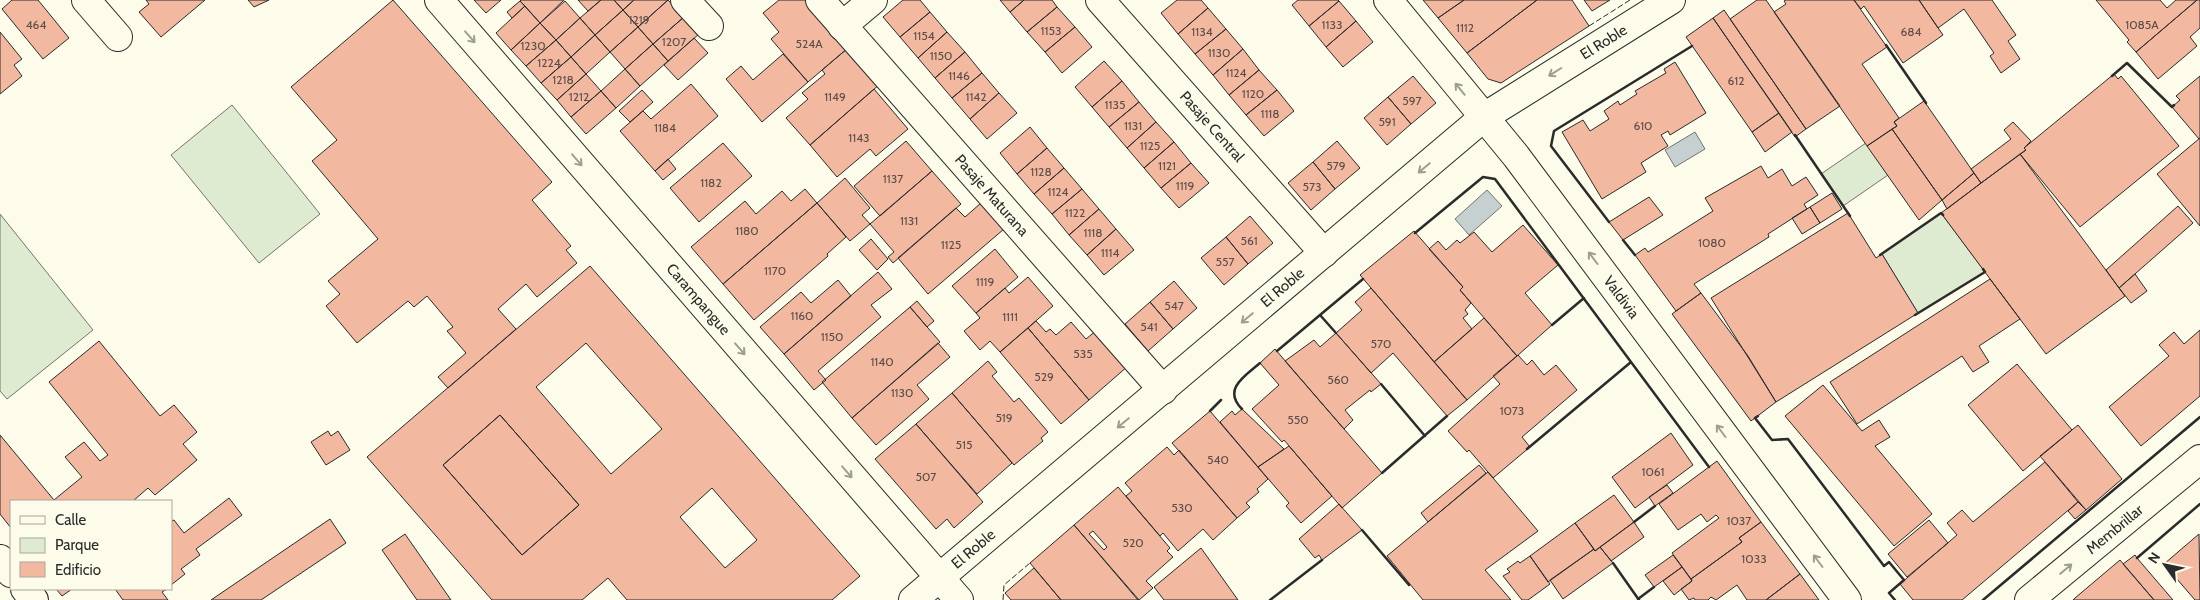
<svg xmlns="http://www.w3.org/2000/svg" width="2200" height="600" font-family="Cabin,sans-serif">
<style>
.green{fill:#deebd1;stroke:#74746e}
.water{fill:#c7d0d0;stroke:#74746e}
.building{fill:#f2b8a0;stroke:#2b2b2b;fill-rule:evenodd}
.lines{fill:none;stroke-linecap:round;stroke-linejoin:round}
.street-casing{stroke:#2b2b2b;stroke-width:30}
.secondary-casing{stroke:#2b2b2b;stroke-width:30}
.street{stroke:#fdfbea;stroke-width:28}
.secondary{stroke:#fdfbea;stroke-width:28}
.fence{stroke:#2b2b2b;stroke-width:1;stroke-dasharray:6 2.5;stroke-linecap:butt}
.wall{stroke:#2b2b2b;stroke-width:2.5}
.oneway{stroke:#9e9d94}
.labels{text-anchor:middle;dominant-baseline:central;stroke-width:4;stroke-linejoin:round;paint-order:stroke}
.number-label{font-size:12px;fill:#5d4e48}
.street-label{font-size:15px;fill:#2b2b2b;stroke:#fdfbea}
</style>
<rect width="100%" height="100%" fill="#fdfbea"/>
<!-- green -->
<path class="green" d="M 232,105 L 320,214 L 259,263 L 171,155 Z
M 1866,143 L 1888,175 L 1843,206 L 1821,174 Z
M 1941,213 L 1985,272 L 1918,313 L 1882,254 Z
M 0,214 L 93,330 L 7,399 L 0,391 Z"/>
<!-- water -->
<path class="water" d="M 1695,132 L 1705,149 L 1675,167 L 1665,150 Z
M 1487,190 L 1502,206 L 1469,235 L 1455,219 Z"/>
<!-- building -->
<path class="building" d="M 12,0 L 38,0 L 69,38 L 43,59 L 2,9 Z
M 146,0 L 205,0 L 161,37 L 139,12 L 149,4 Z
M 248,0 L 269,0 L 254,7 Z
M 393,0 L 552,182 L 532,200 L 571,246 L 566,250 L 577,263 L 537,297 L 526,284 L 498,309 L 516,329 L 448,388 L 438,377 L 466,353 L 447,331 L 453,327 L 427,296 L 414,307 L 408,301 L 357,343 L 326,306 L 340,294 L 328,281 L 378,239 L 312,161 L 337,140 L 291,87 Z
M 474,0 L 501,0 L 486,13 Z
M 564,0 L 540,23 L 520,1 L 521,0 Z
M 578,0 L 601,0 L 588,11 Z
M 601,0 L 614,0 L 623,10 L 595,35 L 580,18 Z
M 614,0 L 634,0 L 623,10 Z
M 634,0 L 668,0 L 638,27 L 623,10 Z
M 668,0 L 684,17 L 653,44 L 638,27 Z
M 779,0 L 807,0 L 848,48 L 808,82 L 771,39 L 779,32 L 763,13 Z
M 903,0 L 920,0 L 930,12 L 900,37 L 883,17 Z
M 1000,0 L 1024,0 L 1010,12 Z
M 1024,0 L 1052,0 L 1057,7 L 1027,32 L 1010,12 Z
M 1177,0 L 1201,0 L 1208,8 L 1178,34 L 1161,13 Z
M 1298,0 L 1338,0 L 1339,1 L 1309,26 L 1292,5 Z
M 1423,0 L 1464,0 L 1438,18 Z
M 1464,0 L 1537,0 L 1467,53 L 1438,18 Z
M 1537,0 L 1572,0 L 1589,26 L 1501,83 L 1488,79 L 1467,53 Z
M 1584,0 L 1610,0 L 1592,11 Z
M 1757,0 L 1766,0 L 1840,106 L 1806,129 L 1730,19 Z
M 1786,0 L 1854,0 L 1887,47 L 1862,64 L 1899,118 L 1894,122 L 1897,126 L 1867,146 L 1774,12 L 1786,4 L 1784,1 Z
M 1854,0 L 1919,0 L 1943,35 L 1903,63 L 1864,6 L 1861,9 Z
M 1919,0 L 1992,0 L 2016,35 L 2008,41 L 2020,59 L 2001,73 L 1990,56 L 1994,53 L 1964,9 L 1938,28 Z
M 2096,0 L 2160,0 L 2167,8 L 2176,0 L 2197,0 L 2136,52 L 2127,42 L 2129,40 Z
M 2197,0 L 2200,0 L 2200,28 L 2190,37 L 2197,46 L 2158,79 L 2136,52 Z
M 520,1 L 525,6 L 512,18 L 507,12 Z
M 565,1 L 580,18 L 556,40 L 540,23 Z
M 1339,1 L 1356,21 L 1326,47 L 1309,26 Z
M 525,6 L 540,23 L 511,50 L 496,33 Z
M 1057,7 L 1075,27 L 1045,52 L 1027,32 Z
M 1208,8 L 1226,29 L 1195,54 L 1178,34 Z
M 623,10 L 638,27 L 610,52 L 595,35 Z
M 1724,10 L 1806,129 L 1795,137 L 1713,18 Z
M 930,12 L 947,32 L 918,58 L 900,37 Z
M 684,17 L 699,34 L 668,61 L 653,44 Z
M 580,18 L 595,35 L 571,57 L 556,40 Z
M 1713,18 L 1779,113 L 1752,132 L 1686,37 Z
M 1356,21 L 1373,42 L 1343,67 L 1326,47 Z
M 540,23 L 556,40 L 526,66 L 511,50 Z
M 638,27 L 653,44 L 625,69 L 610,52 Z
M 1075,27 L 1092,47 L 1062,73 L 1045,52 Z
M 1226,29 L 1243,49 L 1213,75 L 1195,54 Z
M 0,32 L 22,59 L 14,65 L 22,76 L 0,94 Z
M 947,32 L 965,52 L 935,78 L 918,58 Z
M 595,35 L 610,52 L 586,74 L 571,57 Z
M 694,38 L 708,53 L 678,80 L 664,65 Z
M 556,40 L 571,57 L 541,83 L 526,66 Z
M 653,44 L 668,61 L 640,86 L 625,69 Z
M 848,48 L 880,84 L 810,145 L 786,118 L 808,99 L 802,93 L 825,74 L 822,70 Z
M 1243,49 L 1259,70 L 1229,95 L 1213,75 Z
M 965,52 L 982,73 L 952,98 L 935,78 Z
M 783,54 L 808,82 L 762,122 L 726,79 L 741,66 L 753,80 Z
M 571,57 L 586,74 L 557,100 L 541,83 Z
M 1104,61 L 1122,81 L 1092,107 L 1075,87 Z
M 1675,62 L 1706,113 L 1670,135 L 1668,131 L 1661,135 L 1668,146 L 1641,163 L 1646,172 L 1602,199 L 1562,132 L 1583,120 L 1590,131 L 1609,119 L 1604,111 L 1618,101 L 1620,105 L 1637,94 L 1635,91 L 1666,73 L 1664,69 Z
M 625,69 L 640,86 L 616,108 L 601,91 Z
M 1259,70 L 1277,90 L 1246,115 L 1229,95 Z
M 982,73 L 999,93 L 970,119 L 952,98 Z
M 586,74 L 601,91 L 571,117 L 557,100 Z
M 2114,74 L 2118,79 L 2121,76 L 2179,146 L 2080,227 L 2020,154 L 2026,150 L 2024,148 Z
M 1413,76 L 1436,103 L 1411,124 L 1388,97 Z
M 2200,76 L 2200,138 L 2199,139 L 2172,107 L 2180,100 L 2176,96 Z
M 1122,81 L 1139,102 L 1109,127 L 1092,107 Z
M 691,84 L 718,116 L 655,171 L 620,131 L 643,111 L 651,119 Z
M 874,89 L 908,129 L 876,156 L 870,149 L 837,177 L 810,145 Z
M 642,90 L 653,102 L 630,122 L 619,111 Z
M 1277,90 L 1294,111 L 1264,136 L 1246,115 Z
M 601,91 L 616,108 L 586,134 L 571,117 Z
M 999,93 L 1017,113 L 987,139 L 970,119 Z
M 1388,97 L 1411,124 L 1387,145 L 1364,118 Z
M 1924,101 L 1974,173 L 1942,200 L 1892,129 L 1897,126 L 1894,122 Z
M 1139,102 L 1156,122 L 1127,148 L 1109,127 Z
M 1779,113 L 1792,132 L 1765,152 L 1752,132 Z
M 1156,122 L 1174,142 L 1144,168 L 1127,148 Z
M 2013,122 L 2031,141 L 2024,148 L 2026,150 L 1981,183 L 1971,169 L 2011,139 L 2004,130 Z
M 1030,127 L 1047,148 L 1017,174 L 1000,153 Z
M 1892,129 L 1942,200 L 1919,220 L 1867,146 Z
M 2200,138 L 2200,226 L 2157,174 Z
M 906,141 L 932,171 L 880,216 L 854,186 Z
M 1337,141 L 1360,168 L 1335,189 L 1313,162 Z
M 1174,142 L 1191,163 L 1161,188 L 1144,168 Z
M 723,143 L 752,176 L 699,222 L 670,188 Z
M 1047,148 L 1064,168 L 1034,194 L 1017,174 Z
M 2020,154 L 2125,296 L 2046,354 L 1941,213 Z
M 668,159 L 676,169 L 663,180 L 655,171 Z
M 1313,162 L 1335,189 L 1311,210 L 1288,183 Z
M 1191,163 L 1209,183 L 1179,208 L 1161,188 Z
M 1761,166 L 1768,178 L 1782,169 L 1792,186 L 1806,177 L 1818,195 L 1804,204 L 1807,209 L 1768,234 L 1769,237 L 1694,284 L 1701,293 L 1676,311 L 1635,255 L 1645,248 L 1648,252 L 1713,211 L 1705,198 Z
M 1064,168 L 1082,189 L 1052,214 L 1034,194 Z
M 932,171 L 961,204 L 893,263 L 888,257 L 894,252 L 870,224 Z
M 1974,173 L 1981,183 L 1947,209 L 1942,200 Z
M 845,178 L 870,208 L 862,215 L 870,224 L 850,241 L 817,203 Z
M 805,189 L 817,203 L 723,284 L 691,247 L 745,201 L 756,214 L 782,191 L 791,201 Z
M 1082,189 L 1099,209 L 1069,235 L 1052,214 Z
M 1832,193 L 1842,209 L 1820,223 L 1810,207 Z
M 1649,197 L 1663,215 L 1623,240 L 1609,222 Z
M 817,203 L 846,237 L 827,254 L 828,256 L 754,320 L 723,284 Z
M 981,203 L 1004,229 L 928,294 L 898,258 L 956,208 L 965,217 Z
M 2178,206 L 2193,223 L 2119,288 L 2106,270 Z
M 1810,207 L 1820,223 L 1802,234 L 1792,218 Z
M 1099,209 L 1116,229 L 1087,255 L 1069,235 Z
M 1848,213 L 1876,258 L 1882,254 L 1918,313 L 1776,402 L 1711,298 Z
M 1250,216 L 1273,243 L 1248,264 L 1226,237 Z
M 1523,225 L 1558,265 L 1525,293 L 1552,325 L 1517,356 L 1460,290 L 1463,287 L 1429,249 L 1438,241 L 1446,250 L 1457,240 L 1460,243 L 1474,232 L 1492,252 Z
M 1116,229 L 1134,250 L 1104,275 L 1087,255 Z
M 1414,231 L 1463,287 L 1460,290 L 1471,303 L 1465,310 L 1468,314 L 1463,318 L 1472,329 L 1434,362 L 1360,275 Z
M 1226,237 L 1248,264 L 1224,285 L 1201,258 Z
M 871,239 L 888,259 L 877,270 L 859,250 Z
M 995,249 L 1018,277 L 976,313 L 952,286 Z
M 590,266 L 860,576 L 832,600 L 627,600 L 608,578 L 582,600 L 492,600 L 367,457 ZM 586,343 L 662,429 L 611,474 L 536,387 ZM 500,415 L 579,505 L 522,555 L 443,465 ZM 712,488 L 757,540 L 725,568 L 680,517 Z
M 878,272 L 892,289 L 871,305 L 881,317 L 818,371 L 826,380 L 814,390 L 784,354 Z
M 2135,274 L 2147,291 L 2131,303 L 2119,288 Z
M 1028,277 L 1053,306 L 1000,352 L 990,341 L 980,350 L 964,331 L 980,318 L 976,313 L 1005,288 L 1009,293 Z
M 1990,279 L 2020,319 L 1979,346 L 1989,362 L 1973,372 L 1962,356 L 1857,424 L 1830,382 Z
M 838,280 L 851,296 L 784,354 L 760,327 L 801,292 L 811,303 Z
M 1174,281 L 1197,308 L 1173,329 L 1150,302 Z
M 1371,288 L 1467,400 L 1447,416 L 1393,353 L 1371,373 L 1336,333 L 1362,310 L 1355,302 Z
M 1701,293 L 1748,356 L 1776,402 L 1751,421 L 1672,314 Z
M 917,301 L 934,321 L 927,327 L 910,307 Z
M 1150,302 L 1173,329 L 1148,351 L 1125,324 Z
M 910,307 L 940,342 L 852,418 L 822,382 Z
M 1484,318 L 1517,356 L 1467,400 L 1434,362 Z
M 1036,321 L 1046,332 L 1050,329 L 1056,335 L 1071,322 L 1086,339 L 1097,330 L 1128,366 L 1089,400 L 1028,328 Z
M 1028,328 L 1089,400 L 1061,424 L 1000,352 Z
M 2200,330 L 2200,396 L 2141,446 L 2109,407 L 2169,356 L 2159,345 L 2174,332 L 2184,344 Z
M 1336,333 L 1381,384 L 1371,392 L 1370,390 L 1345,410 L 1353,420 L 1344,429 L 1285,361 L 1314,340 L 1320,347 Z
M 99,341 L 160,416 L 174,405 L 197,432 L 183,444 L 197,460 L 155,495 L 148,488 L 133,501 L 11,501 L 11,528 L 0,514 L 0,435 L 54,500 L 82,477 L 65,457 L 84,442 L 100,461 L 108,455 L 49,382 Z
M 938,343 L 950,357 L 917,385 L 929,399 L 876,445 L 852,418 Z
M 1275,349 L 1382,473 L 1342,508 L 1284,440 L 1282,442 L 1252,409 L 1279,385 L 1260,363 Z
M 1518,355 L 1527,365 L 1532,360 L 1544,375 L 1556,365 L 1577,390 L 1522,437 L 1530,447 L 1493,478 L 1469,450 L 1467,452 L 1448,431 L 1500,384 L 1493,376 Z
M 988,361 L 997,372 L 992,376 L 1014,402 L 1019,398 L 1048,432 L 1041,438 L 1043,441 L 1014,465 L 952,393 Z
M 2017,364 L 2072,430 L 2023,471 L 1968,405 Z
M 1823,385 L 1862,431 L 1879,420 L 1890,437 L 1875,446 L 1932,514 L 1894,546 L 1785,416 Z
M 952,393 L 1012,463 L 977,494 L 916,424 Z
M 1242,409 L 1284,449 L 1258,467 L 1220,422 L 1232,411 L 1235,415 Z
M 1210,411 L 1268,479 L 1257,489 L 1259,492 L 1246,503 L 1250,507 L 1237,518 L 1172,443 Z
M 500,415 L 579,505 L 522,555 L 443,465 Z
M 916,424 L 983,502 L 954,528 L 947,519 L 936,529 L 875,459 Z
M 2078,425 L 2122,479 L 2086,510 L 2040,456 Z
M 328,431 L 331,436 L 338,431 L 350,450 L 326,465 L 311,442 Z
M 1671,433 L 1693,465 L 1635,508 L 1612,477 Z
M 1289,446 L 1332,496 L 1301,523 L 1286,506 L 1289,503 L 1258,467 Z
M 1167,447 L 1174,455 L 1179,450 L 1237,518 L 1213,540 L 1203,529 L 1178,551 L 1163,533 L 1160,536 L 1126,496 L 1132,491 L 1125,483 Z
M 1717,461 L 1761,522 L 1739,538 L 1742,542 L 1691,579 L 1672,553 L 1719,518 L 1716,515 L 1707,522 L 1701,514 L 1678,530 L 1659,504 Z
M 2045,462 L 2078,502 L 1962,600 L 1913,600 L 1900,584 L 1957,535 L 1947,523 L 1962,510 L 1973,522 Z
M 1479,465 L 1486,473 L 1428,522 L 1421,513 Z
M 1488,472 L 1538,531 L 1485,570 L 1511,600 L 1423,600 L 1387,556 Z
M 1667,485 L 1673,493 L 1655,506 L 1649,497 Z
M 1118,487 L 1170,548 L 1167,551 L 1173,557 L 1146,581 L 1153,588 L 1139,600 L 1074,525 ZM 1093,531 L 1107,547 L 1104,550 L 1089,534 Z
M 1614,495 L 1634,522 L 1595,551 L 1575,523 Z
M 229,498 L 242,515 L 196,549 L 200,555 L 181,569 L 185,574 L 171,585 L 171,521 L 174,520 L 184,533 Z
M 2078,502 L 2086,510 L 2075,519 L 2068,511 Z
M 1339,504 L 1362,530 L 1322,560 L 1319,555 L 1315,558 L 1299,539 Z
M 330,519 L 346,543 L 261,600 L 211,600 Z
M 1929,520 L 1948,543 L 1907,577 L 1888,554 Z
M 1634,522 L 1644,537 L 1611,561 L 1600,547 Z
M 1761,522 L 1800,574 L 1766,600 L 1747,600 L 1737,585 L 1716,600 L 1711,597 L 1708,600 L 1695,600 L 1694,598 L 1689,600 L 1681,589 L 1692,581 L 1691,579 L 1742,542 L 1739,538 Z
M 1575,523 L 1594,549 L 1548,582 L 1530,556 Z
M 1074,525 L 1138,600 L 1061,600 L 1030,563 Z
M 405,534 L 451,600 L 417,600 L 382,550 Z
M 2199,534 L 2200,600 L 2195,600 L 2164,564 Z
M 1600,547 L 1613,563 L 1563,599 L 1550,580 L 1594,549 L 1595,551 Z
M 1201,548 L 1238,600 L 1164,600 L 1154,587 Z
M 1673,555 L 1682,567 L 1654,587 L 1645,575 Z
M 2135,555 L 2137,558 L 2173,600 L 2154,600 L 2123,564 Z
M 1530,556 L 1550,584 L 1528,600 L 1522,600 L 1503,576 L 1510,572 L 1507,569 L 1518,561 L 1520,563 Z
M 2120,560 L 2154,600 L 2073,600 L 2075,598 Z
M 1682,567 L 1692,581 L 1674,595 L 1663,581 Z
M 1034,568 L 1061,600 L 1011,600 L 1005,593 Z
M 1800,574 L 1819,600 L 1766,600 Z
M 56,589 L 72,589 L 62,596 Z
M 115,589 L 167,589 L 162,592 L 168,600 L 123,600 Z"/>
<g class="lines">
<!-- street casing -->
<g class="street-casing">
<g id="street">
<path d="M 86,0 L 118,37"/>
<path d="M 685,0 L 709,26"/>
<path id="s1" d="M 820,0 L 1163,390"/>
<path id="s2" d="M 1100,0 L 1324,253"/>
<path id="s3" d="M 1388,0 L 1516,156 L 1847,600"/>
<path d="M 842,26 L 873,0"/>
<path d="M 0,559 L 11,573"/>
<path d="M 25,589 L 34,600"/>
<path id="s4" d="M 913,600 L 1484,117 L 1671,0"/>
<path id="s5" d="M 2029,600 L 2200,459"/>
</g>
</g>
<!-- secondary casing -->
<g class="secondary-casing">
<g id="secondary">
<path id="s6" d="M 439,0 L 959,600"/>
</g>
</g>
<!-- street -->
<use href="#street" class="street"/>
<!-- secondary -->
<use href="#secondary" class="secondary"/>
<!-- fence -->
<path class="fence" d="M 1589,26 L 1630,0
M 1003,600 L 1004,585 L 1030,563"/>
<!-- wall -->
<path class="wall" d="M 1886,45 L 1926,103
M 2112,76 L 2127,63 L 2172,107 L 2174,105
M 1795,135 L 1850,216
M 1609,222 L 1551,146 L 1554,131 L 1692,46
M 1415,233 L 1483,177 L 1495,179 L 1709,467
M 1623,240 L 1635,255
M 1880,255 L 1941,213 L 1943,215
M 1320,315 L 1336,333
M 1915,315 L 1985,272 L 1983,269
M 1552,325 L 1584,298
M 1277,351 L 1363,279
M 1381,384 L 1425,436
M 1242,409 C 1222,389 1245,376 1260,363
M 1210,411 L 1221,400
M 1758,416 L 1755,418 L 1772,440 L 1788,439 L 1884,566 L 1889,562 L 1904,580 L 1889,593 L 1895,600
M 1527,449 L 1631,362
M 1382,473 L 1447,416
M 1634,522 L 1655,506
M 1362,530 L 1409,585
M 2137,558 L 2200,504
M 1613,563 L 1639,600
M 1638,599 L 1654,587
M 1270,600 L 1322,560
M 1983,600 L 2200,417"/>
</g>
<!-- one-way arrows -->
<defs><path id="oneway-shaft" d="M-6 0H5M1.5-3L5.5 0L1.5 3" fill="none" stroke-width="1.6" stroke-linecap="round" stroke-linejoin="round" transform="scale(1.25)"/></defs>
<g class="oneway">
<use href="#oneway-shaft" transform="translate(470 37) rotate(49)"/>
<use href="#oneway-shaft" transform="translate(1555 72) rotate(148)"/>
<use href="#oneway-shaft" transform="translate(1460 89) rotate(-129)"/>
<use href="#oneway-shaft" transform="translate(577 160) rotate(49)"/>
<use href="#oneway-shaft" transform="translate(1424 168) rotate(140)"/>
<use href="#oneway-shaft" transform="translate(1593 258) rotate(-127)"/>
<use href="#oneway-shaft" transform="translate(1247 318) rotate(140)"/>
<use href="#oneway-shaft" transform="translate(740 349) rotate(49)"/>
<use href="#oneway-shaft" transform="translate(1123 423) rotate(140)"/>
<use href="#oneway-shaft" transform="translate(1721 431) rotate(-127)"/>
<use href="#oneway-shaft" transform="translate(847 472) rotate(49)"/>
<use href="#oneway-shaft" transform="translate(1818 561) rotate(-127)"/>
<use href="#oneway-shaft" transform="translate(2066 569) rotate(-40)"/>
</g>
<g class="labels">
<!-- number labels -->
<g class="number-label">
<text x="639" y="19">1219</text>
<text x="36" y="24">464</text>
<text x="1332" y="24">1133</text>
<text x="2142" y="24">1085A</text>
<text x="1465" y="27">1112</text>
<text x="1051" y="30">1153</text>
<text x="1202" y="31">1134</text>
<text x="1911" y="31">684</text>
<text x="924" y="35">1154</text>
<text x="674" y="41">1207</text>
<text x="809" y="43">524A</text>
<text x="533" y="45">1230</text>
<text x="1219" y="52">1130</text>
<text x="941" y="55">1150</text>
<text x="549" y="62">1224</text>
<text x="1236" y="72">1124</text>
<text x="959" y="75">1146</text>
<text x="563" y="79">1218</text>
<text x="1736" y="80">612</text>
<text x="1253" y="93">1120</text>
<text x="579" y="96">1212</text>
<text x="835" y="96">1149</text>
<text x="976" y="96">1142</text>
<text x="1412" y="100">597</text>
<text x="1115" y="104">1135</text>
<text x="1270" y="113">1118</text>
<text x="1387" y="121">591</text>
<text x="1133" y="125">1131</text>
<text x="1643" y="125">610</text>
<text x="665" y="127">1184</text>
<text x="859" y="137">1143</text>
<text x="1150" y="145">1125</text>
<text x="1167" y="165">1121</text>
<text x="1336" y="165">579</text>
<text x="1041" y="171">1128</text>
<text x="893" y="178">1137</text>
<text x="711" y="182">1182</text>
<text x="1185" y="185">1119</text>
<text x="1312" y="186">573</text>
<text x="1058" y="191">1124</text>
<text x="1075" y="212">1122</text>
<text x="909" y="220">1131</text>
<text x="747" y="230">1180</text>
<text x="1093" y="232">1118</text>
<text x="1249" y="240">561</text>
<text x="1712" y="242">1080</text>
<text x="951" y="244">1125</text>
<text x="1110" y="252">1114</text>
<text x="1225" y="261">557</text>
<text x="775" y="270">1170</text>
<text x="985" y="281">1119</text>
<text x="1174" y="305">547</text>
<text x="802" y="315">1160</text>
<text x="1010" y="316">1111</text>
<text x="1149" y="326">541</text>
<text x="832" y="336">1150</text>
<text x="1381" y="343">570</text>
<text x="1083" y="353">535</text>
<text x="882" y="361">1140</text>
<text x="1044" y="376">529</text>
<text x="1338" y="379">560</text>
<text x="902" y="392">1130</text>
<text x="1512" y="410">1073</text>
<text x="1004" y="417">519</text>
<text x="1298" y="419">550</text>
<text x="964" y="444">515</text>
<text x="1218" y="459">540</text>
<text x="1653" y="471">1061</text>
<text x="926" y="476">507</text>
<text x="1182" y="507">530</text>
<text x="1739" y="520">1037</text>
<text x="1133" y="542">520</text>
<text x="1754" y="558">1033</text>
</g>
<!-- street labels -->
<g class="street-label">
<text stroke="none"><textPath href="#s4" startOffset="889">El Roble</textPath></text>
<text stroke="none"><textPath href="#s2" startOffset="169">Pasaje Central</textPath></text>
<text stroke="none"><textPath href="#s1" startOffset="260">Pasaje Maturana</textPath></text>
<text stroke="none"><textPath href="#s4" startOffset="484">El Roble</textPath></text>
<text stroke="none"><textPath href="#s3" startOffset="378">Valdivia</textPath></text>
<text stroke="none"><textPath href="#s6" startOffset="396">Carampangue</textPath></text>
<text stroke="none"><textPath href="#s5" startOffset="111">Membrillar</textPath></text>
<text stroke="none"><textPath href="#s4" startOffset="79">El Roble</textPath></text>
</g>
</g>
<!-- legend -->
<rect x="10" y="500" width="162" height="90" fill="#fdfbea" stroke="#a9a89e"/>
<rect x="20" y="516" width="25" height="8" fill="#fdfbea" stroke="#a9a89e"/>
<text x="55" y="525" font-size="15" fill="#2b2b2b">Calle</text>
<rect x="20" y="538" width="25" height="15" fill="#deebd1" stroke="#a9a89e"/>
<text x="55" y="550" font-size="15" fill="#2b2b2b">Parque</text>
<rect x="20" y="562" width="25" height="15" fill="#f2b8a0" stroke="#a9a89e"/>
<text x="55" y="575" font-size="15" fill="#2b2b2b">Edificio</text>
<!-- north arrow -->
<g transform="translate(2165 565) rotate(303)" stroke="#fdfbea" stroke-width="4" paint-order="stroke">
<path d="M0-4L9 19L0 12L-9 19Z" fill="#2b2b2b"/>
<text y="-8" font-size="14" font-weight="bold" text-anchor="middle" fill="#2b2b2b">N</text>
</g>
</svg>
